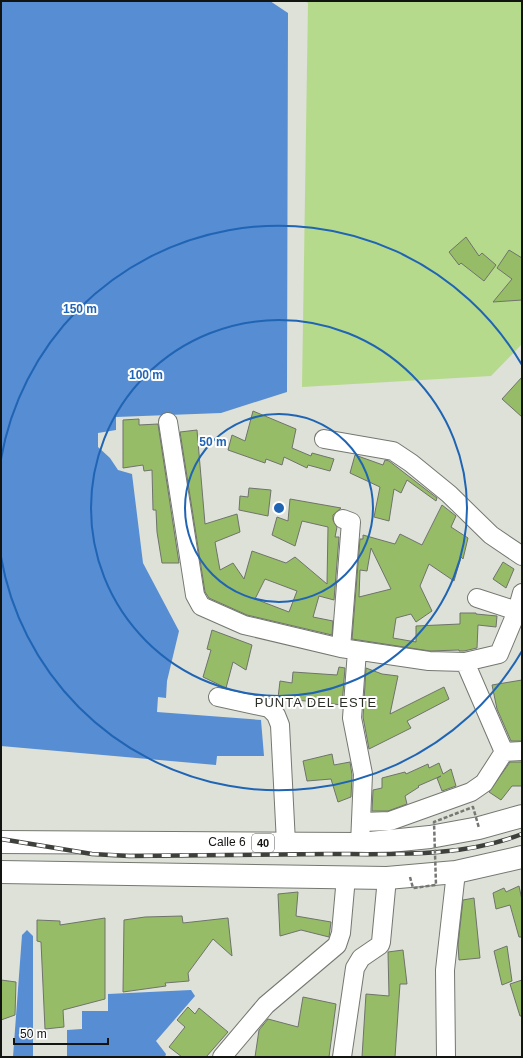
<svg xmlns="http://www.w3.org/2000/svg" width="523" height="1058" font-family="Helvetica,sans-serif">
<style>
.green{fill:#b6da8c}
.water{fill:#578dd3}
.building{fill:#97bc67;stroke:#6f736b;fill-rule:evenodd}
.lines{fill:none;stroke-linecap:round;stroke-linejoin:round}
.minor-casing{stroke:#747870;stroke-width:20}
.highway-casing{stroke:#747870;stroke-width:24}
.minor{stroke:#fff;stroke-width:18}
.highway{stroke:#fff;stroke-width:22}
.rail-casing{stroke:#3d403b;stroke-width:4.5}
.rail{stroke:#fff;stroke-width:3;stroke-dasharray:9;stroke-linecap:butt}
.path-bridge{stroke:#757872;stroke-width:2.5;stroke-dasharray:4 2;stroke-linecap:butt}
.ring{fill:none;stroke:#2064b4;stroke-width:2}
.labels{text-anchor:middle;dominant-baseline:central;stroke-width:4;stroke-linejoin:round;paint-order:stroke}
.shield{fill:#fff;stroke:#595a58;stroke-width:1}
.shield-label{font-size:11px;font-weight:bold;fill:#121411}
.street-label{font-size:12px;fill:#121411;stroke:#fff}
.neighbourhood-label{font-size:13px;letter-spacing:1px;fill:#2b2e27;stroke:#fff}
.centre{fill:#2064b4;stroke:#fff;stroke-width:2}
.ring-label{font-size:12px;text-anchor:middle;font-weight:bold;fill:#2064b4;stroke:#fff;stroke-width:4;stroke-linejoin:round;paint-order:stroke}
</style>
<rect width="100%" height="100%" fill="#dde1d8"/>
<!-- green -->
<path class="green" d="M 305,1 L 522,1 L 522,344 L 491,376 L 302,387 L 308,3 Z"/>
<!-- water -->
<path class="water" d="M 1,1 L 270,1 L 288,13 L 287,392 L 221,413 L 116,417 L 116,430 L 98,433 L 98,447 L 110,458 L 118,470 L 132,474 L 143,563 L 179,631 L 167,681 L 166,698 L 158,697 L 157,712 L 261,720 L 264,756 L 217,756 L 216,765 L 1,746 Z
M 27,930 L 33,936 L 33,1057 L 13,1057 L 22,935 Z
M 191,990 L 195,996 L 156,1041 L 166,1054 L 165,1057 L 67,1057 L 67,1030 L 82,1029 L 82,1011 L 108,1011 L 108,994 Z"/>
<!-- building -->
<path class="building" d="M 466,237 L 479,256 L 482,253 L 496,265 L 484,281 L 461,263 L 459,265 L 449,252 Z
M 509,250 L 522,258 L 522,300 L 493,302 L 512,279 L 497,268 Z
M 522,377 L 522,417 L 502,399 Z
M 253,411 L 296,429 L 292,448 L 311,456 L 312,453 L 334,459 L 330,471 L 308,465 L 307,468 L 284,457 L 282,465 L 266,459 L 265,463 L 228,450 L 232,435 L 245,441 Z
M 139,419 L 139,425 L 158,424 L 179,563 L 162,563 L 157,532 L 156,510 L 153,510 L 152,470 L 144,471 L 143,465 L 123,468 L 123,420 Z
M 197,430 L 205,524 L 237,514 L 240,532 L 215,542 L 220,570 L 233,563 L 244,579 L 252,551 L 286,563 L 295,557 L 327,584 L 328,527 L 302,521 L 295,546 L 272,535 L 277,517 L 288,521 L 290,499 L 341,508 L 333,515 L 333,520 L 337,527 L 335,537 L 339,537 L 334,600 L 319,596 L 313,617 L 333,621 L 332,635 L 247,615 L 209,598 L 205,592 L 180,432 ZM 265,579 L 297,591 L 289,612 L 255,599 Z
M 355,455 L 383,465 L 385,460 L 389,461 L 437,498 L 436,501 L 407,480 L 401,493 L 394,489 L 389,521 L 374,517 L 380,487 L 350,473 Z
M 249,488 L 271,490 L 268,516 L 239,510 L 240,496 L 248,497 Z
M 442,505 L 456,516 L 451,527 L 468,538 L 463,559 L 461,557 L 454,581 L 429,564 L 420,586 L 432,611 L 416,622 L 411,614 L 396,618 L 393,638 L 416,642 L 416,626 L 460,624 L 460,613 L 476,613 L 476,614 L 497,616 L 496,627 L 478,625 L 477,648 L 464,651 L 459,651 L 459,650 L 430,651 L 352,639 L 360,539 L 363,539 L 363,535 L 395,544 L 400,534 L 422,545 ZM 371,548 L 391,589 L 359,597 L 360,570 L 367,571 Z
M 503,562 L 514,569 L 506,588 L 493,579 Z
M 212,630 L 252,645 L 246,670 L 233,662 L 226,688 L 203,677 L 211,650 L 207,649 Z
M 339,667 L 345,668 L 342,705 L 278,698 L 280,681 L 292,683 L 293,672 L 337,675 Z
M 366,668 L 382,674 L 398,676 L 390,714 L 444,687 L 449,699 L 407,721 L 411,728 L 369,749 L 363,717 Z
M 522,680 L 522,741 L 511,741 L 497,709 L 492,685 Z
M 332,754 L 334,765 L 350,762 L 352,775 L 351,797 L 338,802 L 331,779 L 307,781 L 303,761 Z
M 510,762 L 522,762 L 522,786 L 512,786 L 501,800 L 489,792 Z
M 439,763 L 443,774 L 451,769 L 456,786 L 442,791 L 437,778 L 441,776 L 418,786 L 419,787 L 405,796 L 407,804 L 388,811 L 372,811 L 373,790 L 382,788 L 382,778 L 405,772 L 406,774 L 428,764 L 429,768 Z
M 519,886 L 522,900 L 522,937 L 519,937 L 510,905 L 496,909 L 493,893 L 504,888 L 506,892 Z
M 298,892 L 296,916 L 331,922 L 329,937 L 301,930 L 280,936 L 278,894 Z
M 474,898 L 480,958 L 459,960 L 458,945 L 463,900 Z
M 182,916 L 183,923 L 228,918 L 232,956 L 213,939 L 188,973 L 189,981 L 165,983 L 166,986 L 123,992 L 124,920 L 145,917 Z
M 105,918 L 105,999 L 63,1010 L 64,1027 L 45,1029 L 41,942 L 37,941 L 37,920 L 60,921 L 60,925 Z
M 507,946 L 512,981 L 502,985 L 494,951 Z
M 403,950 L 407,984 L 400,984 L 395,1057 L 362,1057 L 366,994 L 389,996 L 388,952 Z
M 1,980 L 16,982 L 15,1015 L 1,1020 Z
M 522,980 L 522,1016 L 520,1016 L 510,984 Z
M 303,997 L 336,1004 L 329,1057 L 255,1057 L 259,1030 L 268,1019 L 298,1027 Z
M 188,1007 L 195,1014 L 199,1008 L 228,1032 L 206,1057 L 182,1057 L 169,1047 L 185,1027 L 177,1020 Z"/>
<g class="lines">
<!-- minor casing -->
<g class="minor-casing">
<path id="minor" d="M 168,422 L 195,595 L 201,606 L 244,625 L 341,648 L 429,661 L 465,662 L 499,654 L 517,611 L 522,593
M 324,439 L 393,451 L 411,463 L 449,494 L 491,535 L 522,556
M 477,598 L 517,611
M 341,648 L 351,522 L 343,519
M 357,651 L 352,718 L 363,774 L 360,844
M 465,662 L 504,752
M 218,697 L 269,708 L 276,715 L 280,725 L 286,843
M 362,822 L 390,821 L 471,792 L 484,783 L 504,752 L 522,751
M 222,1057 L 266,1005 L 337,945 L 341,933 L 346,877
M 342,1057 L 355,968 L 361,958 L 380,945 L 381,942 L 387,878
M 446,1057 L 445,970 L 456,872"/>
</g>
<!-- highway casing -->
<g class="highway-casing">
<path id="highway" d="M 1,842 L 360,844 L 430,837 L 479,828 L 522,816
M 1,872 L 387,878 L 456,872 L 522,857"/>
</g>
<!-- minor -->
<use href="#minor" class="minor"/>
<!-- highway -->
<use href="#highway" class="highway"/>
<!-- rail casing -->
<g class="rail-casing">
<path id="rail" d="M 1,839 L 92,854 L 129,856 C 195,855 261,855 327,854 C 391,854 461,858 522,834"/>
</g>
<!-- rail -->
<use href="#rail" class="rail"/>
<!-- path-bridge -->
<path class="path-bridge" d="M 410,877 L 413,888 L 436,885 L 434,822 L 473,807 L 479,828"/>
</g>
<!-- distance rings -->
<g class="ring">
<circle cx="279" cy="508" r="94"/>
<circle cx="279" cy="508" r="188"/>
<path d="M522 651A282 282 0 0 1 1 557M1 459A282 282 0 0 1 522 365"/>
</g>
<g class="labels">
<!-- shield labels -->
<rect class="shield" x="252" y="834" width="22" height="18" rx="3"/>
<g class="shield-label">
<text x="263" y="843">40</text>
</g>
<!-- street labels -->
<g class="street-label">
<text x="227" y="842">Calle 6</text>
</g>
<!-- neighbourhood labels -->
<g class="neighbourhood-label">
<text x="316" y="702">PUNTA DEL ESTE</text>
</g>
</g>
<circle cx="279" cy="508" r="6" class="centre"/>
<g class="ring-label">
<text x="80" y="313">150 m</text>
<text x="146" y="379">100 m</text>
<text x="213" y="446">50 m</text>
</g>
<!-- border -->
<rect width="523" height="1058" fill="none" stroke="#121411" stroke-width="4"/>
<!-- scale -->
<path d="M14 1038v6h94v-6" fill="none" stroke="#121411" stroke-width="2"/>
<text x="20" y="1038" font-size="12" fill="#121411" stroke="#ffffff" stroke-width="3" paint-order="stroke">50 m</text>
</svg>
